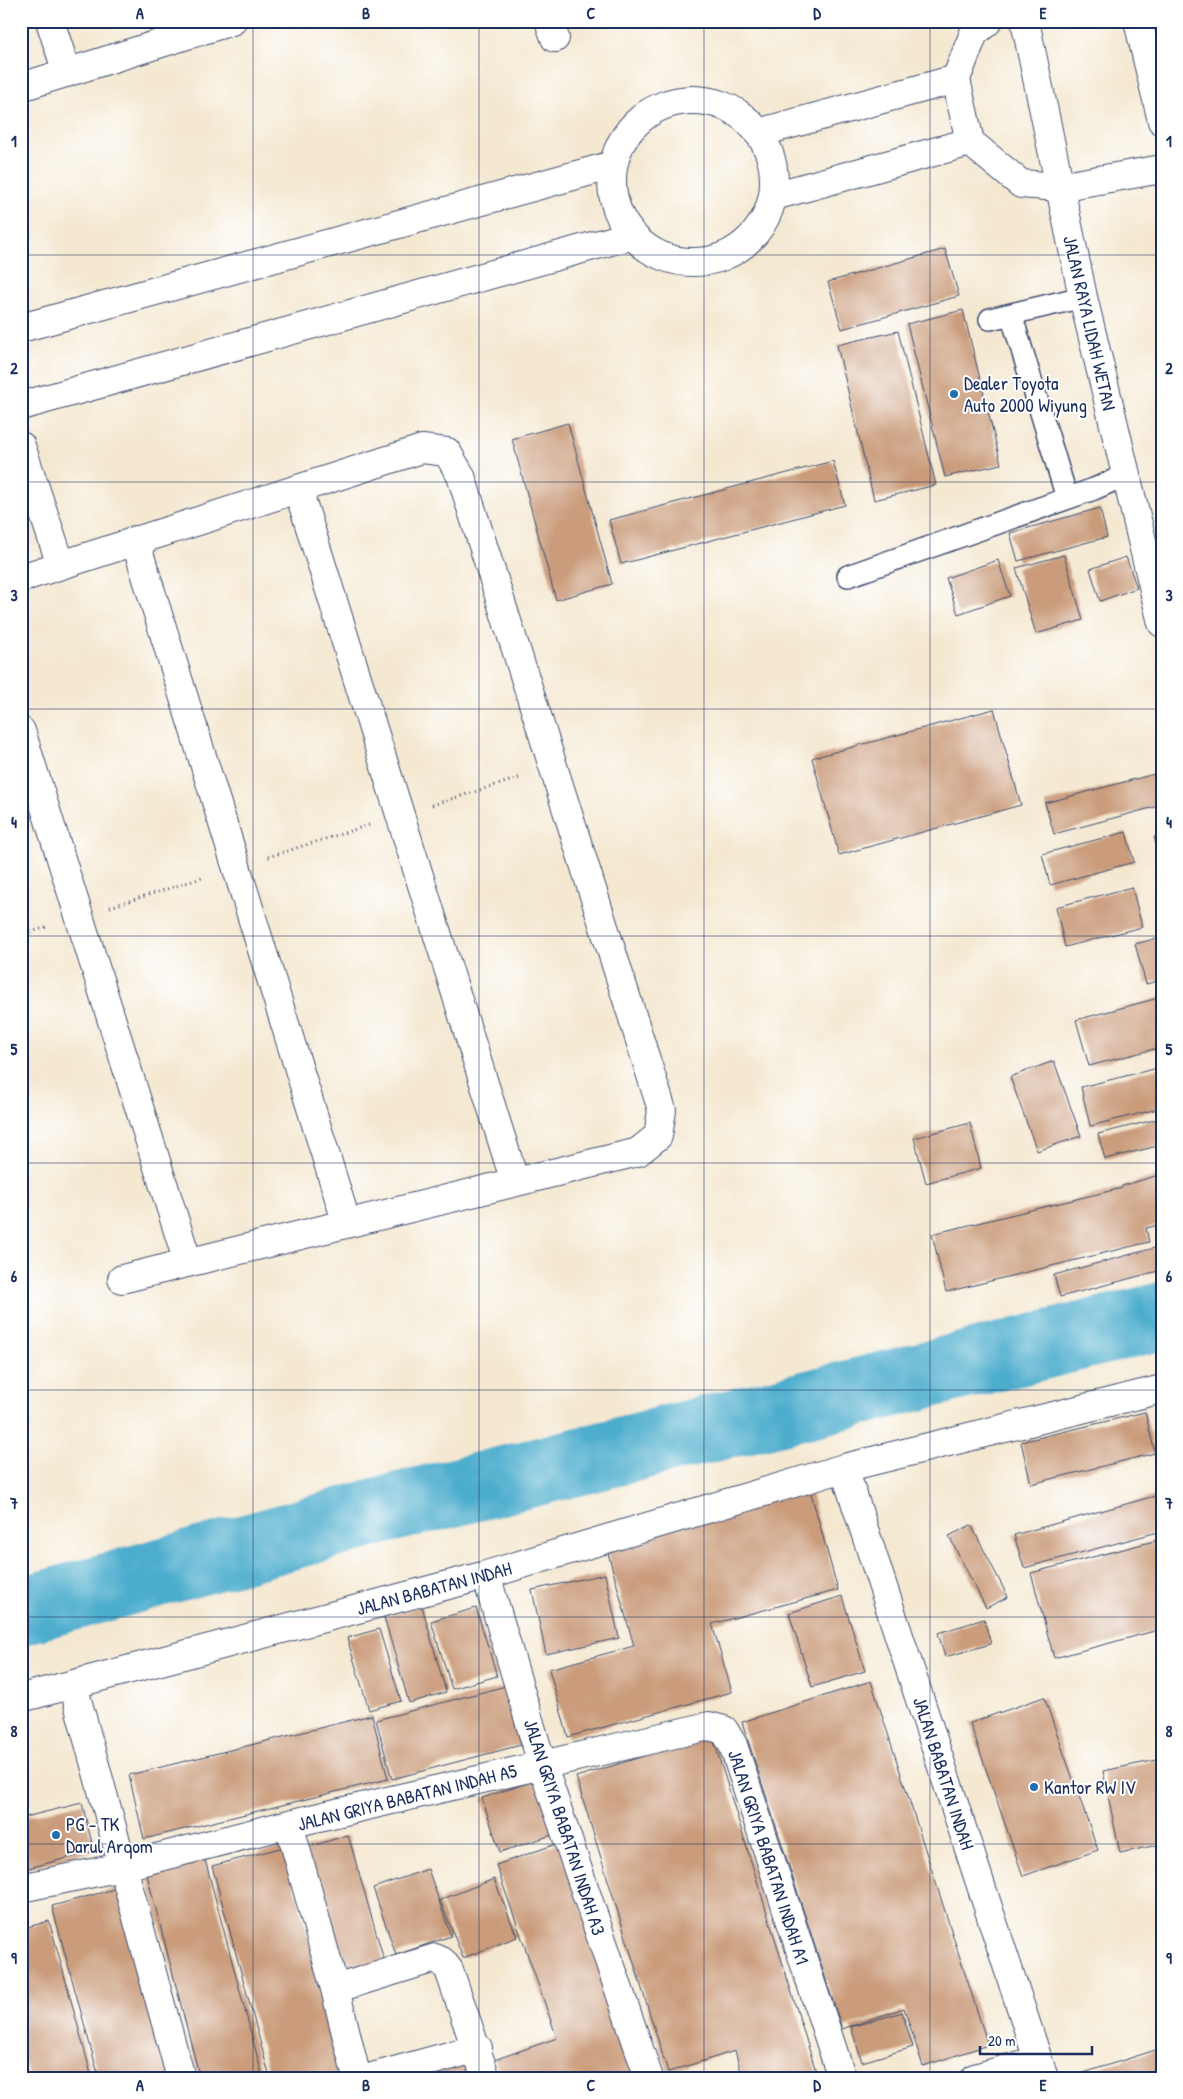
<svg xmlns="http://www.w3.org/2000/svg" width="1183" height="2099" font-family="'Patrick Hand',sans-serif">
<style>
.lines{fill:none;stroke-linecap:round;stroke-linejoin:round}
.river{stroke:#4eadcd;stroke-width:68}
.building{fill:#ca9c7b}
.service-casing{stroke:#3c4b6f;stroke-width:24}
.minor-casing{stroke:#3c4b6f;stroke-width:30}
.secondary-casing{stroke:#3c4b6f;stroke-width:30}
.path{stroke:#3c4b6f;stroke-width:3;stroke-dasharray:1 4;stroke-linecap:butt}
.service{stroke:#fff;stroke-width:21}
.minor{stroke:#fff;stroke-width:28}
.secondary{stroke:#fff;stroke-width:28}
.grid{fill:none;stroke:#1b2f5e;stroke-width:1;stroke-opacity:0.55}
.poi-dot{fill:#1f6fb2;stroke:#fff;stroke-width:2}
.labels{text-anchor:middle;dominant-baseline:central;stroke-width:4;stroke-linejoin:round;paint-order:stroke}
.street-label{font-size:19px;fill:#1b2f5e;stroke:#fff}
.poi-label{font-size:19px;fill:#1b2f5e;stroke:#fff;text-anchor:start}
.neatline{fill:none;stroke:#1b2f5e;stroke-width:2}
.grid-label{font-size:16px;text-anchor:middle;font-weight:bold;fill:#1b2f5e}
</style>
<rect width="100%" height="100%" fill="#fff"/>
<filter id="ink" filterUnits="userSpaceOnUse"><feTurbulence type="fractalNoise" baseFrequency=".02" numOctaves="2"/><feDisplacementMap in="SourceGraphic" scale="10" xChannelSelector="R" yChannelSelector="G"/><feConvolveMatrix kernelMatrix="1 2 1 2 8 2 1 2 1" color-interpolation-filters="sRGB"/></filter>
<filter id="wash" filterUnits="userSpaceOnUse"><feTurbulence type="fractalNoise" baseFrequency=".0096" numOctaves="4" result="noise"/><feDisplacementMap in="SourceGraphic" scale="20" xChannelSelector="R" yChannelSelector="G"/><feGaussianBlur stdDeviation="1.12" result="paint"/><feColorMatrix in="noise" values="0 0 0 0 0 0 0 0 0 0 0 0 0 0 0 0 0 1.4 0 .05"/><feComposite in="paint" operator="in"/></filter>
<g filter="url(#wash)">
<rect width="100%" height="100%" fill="#f4e8d1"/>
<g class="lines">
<!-- river -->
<path class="river" d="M 21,1611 L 380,1511 L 1162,1316"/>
</g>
<g id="blocks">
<!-- building -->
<path class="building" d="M 945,249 L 959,296 L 842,329 L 828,282 Z
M 963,310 L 1001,464 L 945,477 L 907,324 Z
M 898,331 L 936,485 L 874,500 L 837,345 Z
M 568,423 L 612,584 L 556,600 L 512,439 Z
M 833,461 L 845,505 L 621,564 L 609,520 Z
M 1100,508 L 1107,537 L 1018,561 L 1010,533 Z
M 1064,555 L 1083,620 L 1036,634 L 1016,568 Z
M 1126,557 L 1137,588 L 1100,601 L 1090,569 Z
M 998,560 L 1010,596 L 958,614 L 946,578 Z
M 994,709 L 1021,805 L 839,855 L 812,758 Z
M 1162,772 L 1162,805 L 1054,834 L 1045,803 Z
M 1126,832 L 1134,862 L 1050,885 L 1042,854 Z
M 1162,835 L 1162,865 L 1161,865 L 1154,837 Z
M 1132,887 L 1142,927 L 1065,947 L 1056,907 Z
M 1162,937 L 1162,980 L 1146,984 L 1135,944 Z
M 1162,997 L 1162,1047 L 1089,1066 L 1076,1020 Z
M 1054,1061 L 1081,1136 L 1037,1151 L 1010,1077 Z
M 1162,1067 L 1162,1108 L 1090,1126 L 1081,1087 Z
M 1162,1118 L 1162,1145 L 1105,1159 L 1098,1134 Z
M 970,1123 L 981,1168 L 926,1183 L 914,1138 Z
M 1162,1174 L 1162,1224 L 1146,1228 L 1149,1242 L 946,1292 L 932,1234 L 1122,1188 L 1122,1186 Z
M 1162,1246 L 1162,1270 L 1060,1297 L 1054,1275 Z
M 1145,1412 L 1155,1453 L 1031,1484 L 1021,1442 Z
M 810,1490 L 838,1590 L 712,1624 L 732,1692 L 568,1737 L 549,1669 L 634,1646 L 606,1546 Z
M 1162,1494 L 1162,1531 L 1024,1568 L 1014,1535 Z
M 971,1525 L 1008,1597 L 986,1608 L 949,1536 Z
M 1162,1539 L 1162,1629 L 1054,1658 L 1031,1573 Z
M 605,1574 L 619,1638 L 546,1654 L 532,1590 Z
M 842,1596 L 865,1671 L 812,1687 L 789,1613 Z
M 422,1606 L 446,1692 L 409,1703 L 384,1617 Z
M 476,1608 L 497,1676 L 452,1689 L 431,1621 Z
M 984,1619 L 991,1644 L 945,1657 L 938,1633 Z
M 379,1629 L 401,1701 L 369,1710 L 347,1638 Z
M 871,1681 L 988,2045 L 923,2066 L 904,2008 L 842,2029 L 742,1722 Z
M 506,1686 L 521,1745 L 392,1779 L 376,1720 Z
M 1044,1697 L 1098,1850 L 1023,1876 L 970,1723 Z
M 372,1715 L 388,1779 L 144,1839 L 129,1775 Z
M 712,1735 L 818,2078 L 743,2078 L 735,2051 L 668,2072 L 597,1845 L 576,1777 Z
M 1162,1759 L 1162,1844 L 1120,1853 L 1103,1771 Z
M 537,1780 L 555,1834 L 500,1852 L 482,1798 Z
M 82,1803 L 94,1851 L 21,1870 L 21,1818 Z
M 348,1835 L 386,1967 L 343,1980 L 305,1848 Z
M 559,1843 L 639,2073 L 624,2078 L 501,2078 L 494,2060 L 557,2038 L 496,1865 Z
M 284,1847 L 346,2078 L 270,2078 L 212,1866 Z
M 203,1852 L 263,2078 L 200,2078 L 145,1867 Z
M 428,1869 L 451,1936 L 396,1955 L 373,1888 Z
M 494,1879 L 517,1937 L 463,1958 L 440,1900 Z
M 122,1887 L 174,2078 L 99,2078 L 52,1906 Z
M 49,1921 L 59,1956 L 92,2078 L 29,2078 L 21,2050 L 21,1929 Z
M 902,2012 L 913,2047 L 862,2062 L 851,2027 Z
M 1162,2048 L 1162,2078 L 1085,2078 L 1083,2073 Z
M 465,2059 L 470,2078 L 397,2078 Z"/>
</g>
</g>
<g filter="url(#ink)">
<use href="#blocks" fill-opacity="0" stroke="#3c4b6f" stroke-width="1"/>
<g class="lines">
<!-- service casing -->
<g class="service-casing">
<path id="service" d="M 1011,314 L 1067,498
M 990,319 L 1083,297
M 848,576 L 1094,489 L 1126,475"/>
</g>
<!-- minor casing -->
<g class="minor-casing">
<path id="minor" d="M 50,21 L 67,73
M 549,21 L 555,38
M 988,21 L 974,33 L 956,79 L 970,142 L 1021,184 L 1058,187 L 1162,169
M 21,87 L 232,21
M612 181a81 81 0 1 1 162 0a81 81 0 1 1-162 0Z
M 758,133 L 956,79
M 774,196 L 970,142
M 21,328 L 613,165
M 21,406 L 632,235
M 21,446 L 61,565
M 298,489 L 515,1182
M 135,540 L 347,1224
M 21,578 L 422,449 L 447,452 L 461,476 L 662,1110 L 658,1136 L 638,1152 L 122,1279
M 21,731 L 188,1263
M 844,1468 L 1044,2078
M 486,1575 L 542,1764 L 649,2078
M 73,1685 L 181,2078
M 21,1698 L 486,1575 L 844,1468 L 1162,1389
M 289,1824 L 335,1989 L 355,2070 L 362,2078
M 21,1888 L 121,1867 L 289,1824 L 709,1726 L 724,1730 L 733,1745 L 842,2078
M 335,1989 L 435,1958 L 442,1961 L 449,1970 L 486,2078
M 369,2078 L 478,2048
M 975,2078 L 1038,2060"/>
</g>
<!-- secondary casing -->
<g class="secondary-casing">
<path id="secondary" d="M 1025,21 L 1083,297 L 1162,623
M 1138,21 L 1162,121"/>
</g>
<!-- path -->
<path class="path" d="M 432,805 L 522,777
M 268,857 L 369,825
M 110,907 L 205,877
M 21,935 L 47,927"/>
<!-- service -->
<use href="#service" class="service"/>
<!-- minor -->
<use href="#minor" class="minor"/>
<!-- secondary -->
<use href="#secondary" class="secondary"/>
</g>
</g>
<!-- grid -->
<path class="grid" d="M 253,21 L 253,2078M 479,21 L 479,2078M 704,21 L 704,2078M 930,21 L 930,2078M 21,255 L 1162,255M 21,482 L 1162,482M 21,709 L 1162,709M 21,936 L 1162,936M 21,1163 L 1162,1163M 21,1390 L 1162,1390M 21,1617 L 1162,1617M 21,1844 L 1162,1844"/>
<!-- markers -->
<g class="poi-dot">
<circle cx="954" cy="394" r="5"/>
<circle cx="1034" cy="1787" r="5"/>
<circle cx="56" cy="1835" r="5"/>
</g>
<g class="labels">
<!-- street labels -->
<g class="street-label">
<text transform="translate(1090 323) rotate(77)">JALAN RAYA LIDAH WETAN</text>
<text transform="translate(434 1588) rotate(-15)">JALAN BABATAN INDAH</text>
<text transform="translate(944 1773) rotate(72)">JALAN BABATAN INDAH</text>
<text transform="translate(407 1797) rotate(-14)">JALAN GRIYA BABATAN INDAH A5</text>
<text transform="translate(565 1827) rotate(72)">JALAN GRIYA BABATAN INDAH A3</text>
<text transform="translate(769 1857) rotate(72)">JALAN GRIYA BABATAN INDAH A1</text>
</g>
<!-- poi labels -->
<g class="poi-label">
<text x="964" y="383">Dealer Toyota<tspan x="964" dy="22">Auto 2000 Wiyung</tspan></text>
<text x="1044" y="1787">Kantor RW IV</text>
<text x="66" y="1824">PG - TK<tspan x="66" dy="22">Darul Arqom</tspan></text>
</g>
</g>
<!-- margin -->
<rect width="1183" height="2099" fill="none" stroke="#fff" stroke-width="55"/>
<!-- scale -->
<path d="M980 2046v8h112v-8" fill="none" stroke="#1b2f5e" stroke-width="2.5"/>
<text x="988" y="2046" font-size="15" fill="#1b2f5e" stroke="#ffffff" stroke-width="4" paint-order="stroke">20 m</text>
<rect x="28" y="28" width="1128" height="2044" class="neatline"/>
<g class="grid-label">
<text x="140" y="19">A</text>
<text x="366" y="19">B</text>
<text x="591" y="19">C</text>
<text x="817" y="19">D</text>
<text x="1043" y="19">E</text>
<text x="14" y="147">1</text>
<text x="1169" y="147">1</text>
<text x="14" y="374">2</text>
<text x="1169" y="374">2</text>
<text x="14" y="601">3</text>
<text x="1169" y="601">3</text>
<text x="14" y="828">4</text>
<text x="1169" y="828">4</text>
<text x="14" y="1055">5</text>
<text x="1169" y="1055">5</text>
<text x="14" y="1282">6</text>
<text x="1169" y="1282">6</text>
<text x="14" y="1509">7</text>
<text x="1169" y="1509">7</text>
<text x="14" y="1737">8</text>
<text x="1169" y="1737">8</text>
<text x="14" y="1964">9</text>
<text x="1169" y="1964">9</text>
<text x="140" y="2091">A</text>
<text x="366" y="2091">B</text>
<text x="591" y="2091">C</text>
<text x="817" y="2091">D</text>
<text x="1043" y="2091">E</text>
</g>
</svg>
